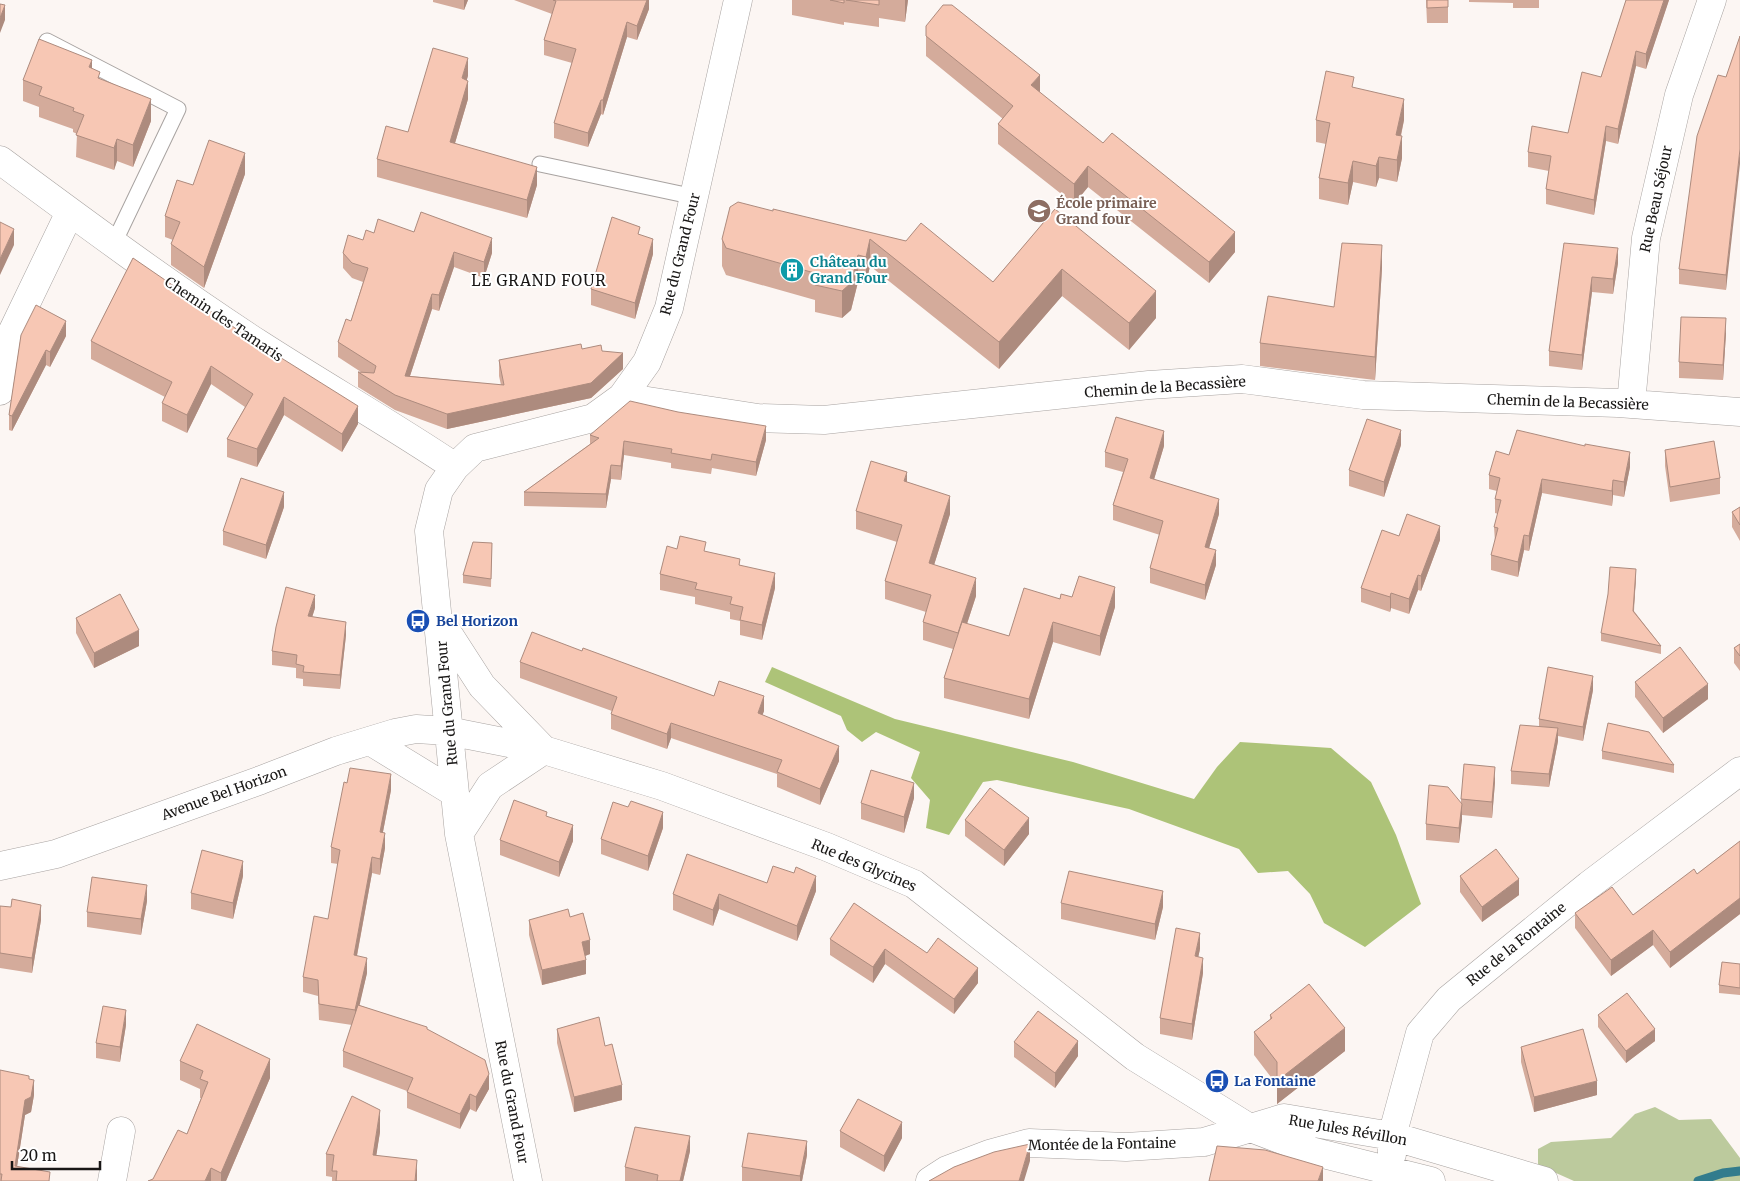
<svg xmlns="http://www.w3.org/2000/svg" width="1740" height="1181" font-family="Merriweather,serif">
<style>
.green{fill:#bcca9d}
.forest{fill:#adc378}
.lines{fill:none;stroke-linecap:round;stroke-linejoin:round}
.stream{stroke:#327c8d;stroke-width:9}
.lane-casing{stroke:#a8a3a1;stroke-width:17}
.street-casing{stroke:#a8a3a1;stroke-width:29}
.lane{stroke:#fff;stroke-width:15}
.street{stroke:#fff;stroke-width:28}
.wall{fill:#d4ab9b}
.shaded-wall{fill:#ad8b7e}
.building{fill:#f7c7b4;stroke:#ad8b7e}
.labels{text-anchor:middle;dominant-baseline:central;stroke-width:4;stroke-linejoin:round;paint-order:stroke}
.street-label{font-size:14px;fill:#191716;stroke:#fff}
.education-label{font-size:14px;font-weight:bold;fill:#785e54;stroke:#fff;text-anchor:start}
.culture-label{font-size:14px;font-weight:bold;fill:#0d838f;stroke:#fff;text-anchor:start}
.transit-label{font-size:14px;font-weight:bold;fill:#164399;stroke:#fff;text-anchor:start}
.neighbourhood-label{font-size:15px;letter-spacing:1px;fill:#191716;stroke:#fff}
</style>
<rect width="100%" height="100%" fill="#fcf6f3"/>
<!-- green -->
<path class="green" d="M 1655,1107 L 1679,1120 L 1711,1119 L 1740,1158 L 1740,1181 L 1574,1181 L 1538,1165 L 1538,1149 L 1551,1142 L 1611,1138 L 1635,1114 Z"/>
<!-- forest -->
<path class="forest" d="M 772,667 L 895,719 L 1073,762 L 1194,799 L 1217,767 L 1240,742 L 1331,748 L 1371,782 L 1396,835 L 1421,904 L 1365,947 L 1324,923 L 1310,894 L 1288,871 L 1258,873 L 1239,849 L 1129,809 L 997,780 L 983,782 L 949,835 L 926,828 L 930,800 L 911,778 L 920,752 L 876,732 L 862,742 L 847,730 L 841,716 L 765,682 Z"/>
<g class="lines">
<!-- stream -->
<path class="stream" d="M 1698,1181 L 1723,1173 L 1740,1171"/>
<!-- lane casing -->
<g class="lane-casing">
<path id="lane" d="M 47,41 L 178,109 L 113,245
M 540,164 L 695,197"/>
</g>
<!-- street casing -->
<g class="street-casing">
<path id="street" d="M 0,160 C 85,223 170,286 259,344 C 324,386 391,424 455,467
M 0,391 L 6,345 L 70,212
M 622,397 L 758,418 L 824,420 L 1149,385 L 1242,379 L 1363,395 L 1618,403 L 1740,412
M 1631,404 L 1646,238 L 1679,95 L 1712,0
M 442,624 L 482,686 L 544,750
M 370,741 L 455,793
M 459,834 L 490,786 L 544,750
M 0,866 L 56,854 L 261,780 L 336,751 L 395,733 L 416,729 L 448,731 L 544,750 L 662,786 L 827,847 L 914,884 L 1135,1057 L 1248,1127 L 1311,1151 L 1431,1181
M 1392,1154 L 1392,1136 L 1420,1033 L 1449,999 L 1589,885 L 1740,771
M 112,1181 L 121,1131
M 528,1181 L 459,834 L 429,531 L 439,490 L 455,467 L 475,448 L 593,418 L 622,397 L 647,362 L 669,308 L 738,0
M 930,1181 L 947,1170 L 989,1154 L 1029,1143 L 1126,1147 L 1204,1142 L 1284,1118 L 1392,1136 L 1544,1181"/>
</g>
<!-- lane -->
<use href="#lane" class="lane"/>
<!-- street -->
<use href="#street" class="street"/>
</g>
<!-- wall -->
<path class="wall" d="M 433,0 L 468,0 L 464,10 L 433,2 Z
M 514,0 L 649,0 L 649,9 L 637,40 L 627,37 L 603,115 L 601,114 L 588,147 L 554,138 L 554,123 L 572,63 L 544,55 L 544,40 L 552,14 Z
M 792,0 L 908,0 L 905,22 L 879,18 L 879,27 L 844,22 L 844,25 L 792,15 Z
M 1426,0 L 1448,0 L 1448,23 L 1427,23 Z
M 1469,0 L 1539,0 L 1539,8 L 1513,8 L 1513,3 L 1469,2 Z
M 1626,0 L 1669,0 L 1646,69 L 1636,66 L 1618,144 L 1606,141 L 1594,215 L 1546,204 L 1546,189 L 1549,171 L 1528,167 L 1528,152 L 1568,133 L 1601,77 Z
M 926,26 L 1040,93 L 1235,252 L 1209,283 L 1088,187 L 1074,204 L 998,144 L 998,124 L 1003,119 L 926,56 Z
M 1740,36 L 1726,290 L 1679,284 L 1679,269 L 1726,77 Z
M 92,69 L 100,79 L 151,121 L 133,167 L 117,161 L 114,170 L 76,157 L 77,134 L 73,132 L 73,129 L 39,117 L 39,107 L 23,101 L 23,80 Z
M 468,76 L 466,80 L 468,99 L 455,143 L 537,185 L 527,218 L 377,177 L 377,159 L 408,132 Z
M 1354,87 L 1404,120 L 1401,136 L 1402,158 L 1397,182 L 1379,178 L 1376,187 L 1353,182 L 1348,205 L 1319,199 L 1319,178 L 1326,144 L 1316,142 L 1316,120 Z
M 245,174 L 204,288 L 171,265 L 171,244 L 173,240 L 165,237 L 165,216 L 193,185 Z
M 1055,209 L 1156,318 L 1129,350 L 1062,296 L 999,369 L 870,266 L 866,284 L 858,282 L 851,310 L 842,318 L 815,312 L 815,300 L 726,275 L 722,266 L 722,239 L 773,211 L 906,241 L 993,282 Z
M 414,232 L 492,253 L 484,278 L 454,267 L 439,311 L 432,309 L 410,376 L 501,385 L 499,376 L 499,360 L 582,349 L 602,351 L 623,369 L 591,398 L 447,429 L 395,410 L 358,387 L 358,372 L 361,372 L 338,357 L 338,342 L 351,321 L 363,282 L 352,278 L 343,268 L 343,253 L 374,233 Z
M 640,235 L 653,254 L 635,319 L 591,305 L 591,289 Z
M 1564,243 L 1618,263 L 1613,294 L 1592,292 L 1582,370 L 1549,366 L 1549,351 Z
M 133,258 L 358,424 L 342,452 L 284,415 L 257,467 L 227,457 L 227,439 L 245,407 L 211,384 L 187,433 L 162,421 L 162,403 L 165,397 L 91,359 L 91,341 Z
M 1382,268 L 1375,380 L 1260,366 L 1260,343 L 1334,307 Z
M 1726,333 L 1723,380 L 1679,378 L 1679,362 Z
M 21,335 L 66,336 L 50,367 L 46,365 L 12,431 L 9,430 L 9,415 Z
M 590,435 L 766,440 L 756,476 L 712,468 L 711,474 L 671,468 L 671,463 L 624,455 L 621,480 L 611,479 L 606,508 L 524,506 L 524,492 L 590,444 Z
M 1401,445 L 1384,497 L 1349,486 L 1349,470 Z
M 1164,446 L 1154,479 L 1219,514 L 1209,548 L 1216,565 L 1205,600 L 1150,583 L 1150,568 L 1160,535 L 1113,520 L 1113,505 L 1123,472 L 1105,467 L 1105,452 Z
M 1665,450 L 1720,478 L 1720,494 L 1670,502 L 1665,466 Z
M 1509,455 L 1630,467 L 1624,497 L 1613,495 L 1612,506 L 1542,493 L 1529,551 L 1524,550 L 1518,577 L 1491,570 L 1491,555 L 1495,542 L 1494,527 L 1498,514 L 1495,513 L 1495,499 L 1497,491 L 1489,489 L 1489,475 Z
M 907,482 L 950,514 L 934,565 L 976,596 L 967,624 L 1009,636 L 1060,599 L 1115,607 L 1100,656 L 1053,642 L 1029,719 L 944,698 L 944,678 L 953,649 L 923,640 L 923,622 L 926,612 L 885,599 L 885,581 L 897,542 L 856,529 L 856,511 Z
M 284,507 L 266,559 L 223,545 L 223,531 Z
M 1740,507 L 1740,541 L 1732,527 L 1732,512 Z
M 1399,536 L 1440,540 L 1421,591 L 1418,590 L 1409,614 L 1391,608 L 1390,612 L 1361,602 L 1361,588 Z
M 492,543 L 491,587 L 463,583 L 463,575 Z
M 677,549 L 740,565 L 775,588 L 762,640 L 740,635 L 740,621 L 730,619 L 730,612 L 695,604 L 695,597 L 660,590 L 660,574 Z
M 1636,577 L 1634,611 L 1661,646 L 1661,654 L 1601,641 L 1601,633 Z
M 315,608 L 312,617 L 346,635 L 340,689 L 303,686 L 303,679 L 296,678 L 296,668 L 272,665 L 272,651 Z
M 76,618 L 139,646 L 94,668 L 76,633 Z
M 1740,644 L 1740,671 L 1734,663 L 1734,648 Z
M 582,651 L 714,696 L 764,711 L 762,715 L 839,761 L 820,805 L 777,787 L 777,774 L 671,738 L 667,749 L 611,729 L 611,714 L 612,711 L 520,678 L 520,662 Z
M 1635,682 L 1708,699 L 1663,733 L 1635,697 Z
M 1593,690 L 1583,741 L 1558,736 L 1558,741 L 1549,787 L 1511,784 L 1511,771 L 1539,727 L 1539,719 Z
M 1602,751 L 1674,765 L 1674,773 L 1602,759 Z
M 1495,782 L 1492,818 L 1462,815 L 1459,843 L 1426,840 L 1426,824 L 1461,804 L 1461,799 Z
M 391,790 L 383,832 L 385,848 L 380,875 L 372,873 L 357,956 L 367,973 L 359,1005 L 427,1029 L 489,1089 L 476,1112 L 470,1109 L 460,1129 L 407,1108 L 407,1091 L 343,1067 L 343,1051 L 352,1025 L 319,1020 L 318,996 L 303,992 L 303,977 L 328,919 L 338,864 L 331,863 L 331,847 Z
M 914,798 L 904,833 L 861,819 L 861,803 Z
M 965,820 L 1029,834 L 1004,866 L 965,836 Z
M 663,828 L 648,871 L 601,854 L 601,839 Z
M 500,840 L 573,841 L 559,877 L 500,855 Z
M 1740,841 L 1740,914 L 1670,968 L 1653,945 L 1611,976 L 1575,928 L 1575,913 L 1633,915 L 1697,874 Z
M 794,873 L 816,891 L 797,941 L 719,909 L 713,926 L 673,910 L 673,894 L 767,883 Z
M 243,876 L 233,919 L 191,909 L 191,893 Z
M 1460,876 L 1519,895 L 1482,922 L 1460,892 Z
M 147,901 L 141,935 L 87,927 L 87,912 Z
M 1061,903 L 1163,907 L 1155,940 L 1061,919 Z
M 0,906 L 41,920 L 32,973 L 0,968 Z
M 570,917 L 590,954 L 585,956 L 586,974 L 542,985 L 529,935 L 529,920 Z
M 830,939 L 927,953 L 978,983 L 954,1014 L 885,964 L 873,983 L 830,955 Z
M 1200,949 L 1198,957 L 1203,973 L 1192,1040 L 1160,1034 L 1160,1018 Z
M 1740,964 L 1740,995 L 1719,993 L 1719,985 Z
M 1270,1015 L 1345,1051 L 1277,1104 L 1277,1085 L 1254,1055 L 1254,1032 L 1270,1020 Z
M 1598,1015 L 1655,1041 L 1626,1063 L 1598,1027 Z
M 126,1025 L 120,1062 L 96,1058 L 96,1043 Z
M 557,1029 L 605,1046 L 622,1100 L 574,1112 L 557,1043 Z
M 1014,1042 L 1078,1056 L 1055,1088 L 1014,1057 Z
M 1521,1047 L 1597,1095 L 1534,1112 L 1521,1062 Z
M 180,1061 L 270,1078 L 226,1181 L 148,1181 L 153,1179 L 187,1134 L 201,1098 L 200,1098 L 200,1089 L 180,1080 Z
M 0,1070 L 29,1079 L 34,1095 L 31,1112 L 25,1115 L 17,1166 L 50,1181 L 0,1181 Z
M 840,1131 L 902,1138 L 884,1172 L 840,1147 Z
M 380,1132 L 376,1155 L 417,1181 L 332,1181 L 332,1177 L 326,1176 L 326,1154 Z
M 690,1151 L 683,1181 L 625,1181 L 625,1167 Z
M 807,1155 L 802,1181 L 742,1181 L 742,1167 Z"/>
<!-- shaded-wall -->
<path class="shaded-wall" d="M 464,0 L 468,0 L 464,10 Z
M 647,0 L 649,0 L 649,9 L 637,40 L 637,26 Z
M 905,0 L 908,0 L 905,22 Z
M 1664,0 L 1669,0 L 1646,69 L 1646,54 Z
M 5,5 L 5,20 L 0,33 L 0,18 Z
M 627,22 L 627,37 L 603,115 L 603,100 Z
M 1636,51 L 1636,66 L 1618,144 L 1618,129 Z
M 468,58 L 468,76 L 462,96 L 462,78 Z
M 92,60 L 92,81 L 89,67 Z
M 1040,75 L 1040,96 L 1031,85 Z
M 468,81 L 468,99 L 450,160 L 450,142 Z
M 151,99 L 151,121 L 133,167 L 133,145 Z
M 1404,99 L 1404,120 L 1396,157 L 1396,135 Z
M 601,100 L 601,114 L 588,147 L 588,133 Z
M 1606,126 L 1606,141 L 1594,215 L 1594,200 Z
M 1402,136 L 1402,158 L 1397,182 L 1397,160 Z
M 117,139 L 117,161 L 114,170 L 114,148 Z
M 1740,149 L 1740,164 L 1726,290 L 1726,275 Z
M 245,153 L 245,174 L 204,288 L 204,267 Z
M 1379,157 L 1379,178 L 1376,187 L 1376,166 Z
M 1353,161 L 1353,182 L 1348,205 L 1348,183 Z
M 1088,166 L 1088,187 L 1074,204 L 1074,184 Z
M 537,167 L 537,185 L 527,218 L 527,200 Z
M 14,229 L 14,245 L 0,275 L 0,259 Z
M 1235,232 L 1235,252 L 1209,283 L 1209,262 Z
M 492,238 L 492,253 L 484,278 L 484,262 Z
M 653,239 L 653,254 L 635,319 L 635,303 Z
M 870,239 L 870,266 L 866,284 L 866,257 Z
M 1382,245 L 1382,268 L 1375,380 L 1375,357 Z
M 1618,248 L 1618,263 L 1613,294 L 1613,279 Z
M 454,252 L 454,267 L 439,311 L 439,295 Z
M 858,255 L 858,282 L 851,310 L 842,318 L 842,291 Z
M 1062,269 L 1062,296 L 999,369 L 999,342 Z
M 1592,277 L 1592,292 L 1582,370 L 1582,355 Z
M 1156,291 L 1156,318 L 1129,350 L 1129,323 Z
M 432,294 L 432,309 L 405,391 L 405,376 Z
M 1726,318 L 1726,333 L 1723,380 L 1723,365 Z
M 66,321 L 66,336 L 50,367 L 50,352 Z
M 46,350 L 46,365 L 12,431 L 12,416 Z
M 623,353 L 623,369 L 591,398 L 447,429 L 447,414 Z
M 211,366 L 211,384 L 187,433 L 187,415 Z
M 284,397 L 284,415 L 257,467 L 257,449 Z
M 358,406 L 358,424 L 342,452 L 342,434 Z
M 766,426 L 766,440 L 756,476 L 756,462 Z
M 1401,430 L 1401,445 L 1384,497 L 1384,482 Z
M 1164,431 L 1164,446 L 1150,493 L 1150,478 Z
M 624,441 L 624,455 L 621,480 L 621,466 Z
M 1630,452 L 1630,467 L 1624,497 L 1624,482 Z
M 611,465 L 611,479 L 606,508 L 606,494 Z
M 907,472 L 907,490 L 904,481 Z
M 1542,479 L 1542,493 L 1529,551 L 1529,536 Z
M 1613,480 L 1613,495 L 1612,506 L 1612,491 Z
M 284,492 L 284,507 L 266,559 L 266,545 Z
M 950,496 L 950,514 L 929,581 L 929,563 Z
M 1219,499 L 1219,514 L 1205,562 L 1205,547 Z
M 1440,526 L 1440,540 L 1421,591 L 1421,576 Z
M 1524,535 L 1524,550 L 1518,577 L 1518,562 Z
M 1216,550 L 1216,565 L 1205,600 L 1205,585 Z
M 1636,569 L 1636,577 L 1633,619 L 1633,611 Z
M 775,573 L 775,588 L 762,640 L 762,625 Z
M 1418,575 L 1418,590 L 1409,614 L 1409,599 Z
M 976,578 L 976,596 L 958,651 L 958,633 Z
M 1115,587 L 1115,607 L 1100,656 L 1100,636 Z
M 1391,593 L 1391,608 L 1390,612 L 1390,597 Z
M 315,595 L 315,608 L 308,630 L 308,616 Z
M 346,622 L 346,635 L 340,689 L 340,675 Z
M 1053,622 L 1053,642 L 1029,719 L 1029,699 Z
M 139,630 L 139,646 L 94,668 L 94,653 Z
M 1593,676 L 1593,690 L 1583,741 L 1583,727 Z
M 1708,684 L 1708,699 L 1663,733 L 1663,718 Z
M 764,696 L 764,711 L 758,728 L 758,713 Z
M 671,723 L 671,738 L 667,749 L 667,734 Z
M 1558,728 L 1558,741 L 1549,787 L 1549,774 Z
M 839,746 L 839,761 L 820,805 L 820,789 Z
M 1495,767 L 1495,782 L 1492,818 L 1492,802 Z
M 391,774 L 391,790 L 380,847 L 380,832 Z
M 914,783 L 914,798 L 904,833 L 904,817 Z
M 1462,804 L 1462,820 L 1459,843 L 1459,828 Z
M 663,812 L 663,828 L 648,871 L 648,856 Z
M 1029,818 L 1029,834 L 1004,866 L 1004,850 Z
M 573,825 L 573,841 L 559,877 L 559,862 Z
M 385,833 L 385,848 L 380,875 L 380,859 Z
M 372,857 L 372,873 L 354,971 L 354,955 Z
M 243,861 L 243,876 L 233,919 L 233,903 Z
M 816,876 L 816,891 L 797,941 L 797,926 Z
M 1519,879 L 1519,895 L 1482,922 L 1482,907 Z
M 147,885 L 147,901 L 141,935 L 141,919 Z
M 1163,891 L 1163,907 L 1155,940 L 1155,924 Z
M 719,894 L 719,909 L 713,926 L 713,910 Z
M 1740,898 L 1740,914 L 1670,968 L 1670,952 Z
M 41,905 L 41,920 L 32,973 L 32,958 Z
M 1653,930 L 1653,945 L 1611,976 L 1611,960 Z
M 1200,933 L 1200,949 L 1195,972 L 1195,956 Z
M 590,940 L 590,954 L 582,957 L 582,942 Z
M 885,949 L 885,964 L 873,983 L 873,967 Z
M 367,958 L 367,973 L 355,1025 L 355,1010 Z
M 1203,958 L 1203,973 L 1192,1040 L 1192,1024 Z
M 586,960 L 586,974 L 542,985 L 542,970 Z
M 978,968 L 978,983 L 954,1014 L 954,999 Z
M 126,1010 L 126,1025 L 120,1062 L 120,1047 Z
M 1345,1028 L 1345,1051 L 1277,1104 L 1277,1081 Z
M 1655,1029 L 1655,1041 L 1626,1063 L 1626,1051 Z
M 1078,1041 L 1078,1056 L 1055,1088 L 1055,1073 Z
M 270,1059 L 270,1078 L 226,1181 L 221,1181 L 221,1173 Z
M 489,1074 L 489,1089 L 476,1112 L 476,1097 Z
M 34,1080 L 34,1095 L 31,1112 L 25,1115 L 15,1180 L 15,1166 L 25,1100 Z
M 1597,1081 L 1597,1095 L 1534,1112 L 1534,1097 Z
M 622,1085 L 622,1100 L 574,1112 L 574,1097 Z
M 470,1094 L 470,1109 L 460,1129 L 460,1114 Z
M 380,1110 L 380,1132 L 373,1177 L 373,1155 Z
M 902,1122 L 902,1138 L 884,1172 L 884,1156 Z
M 690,1136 L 690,1151 L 683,1181 L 680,1181 Z
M 807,1141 L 807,1155 L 802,1181 L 800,1181 L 800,1176 Z
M 1030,1144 L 1030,1161 L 1024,1181 L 1019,1181 Z
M 417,1160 L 417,1181 L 415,1181 Z
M 1323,1167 L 1323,1181 L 1318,1181 Z
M 211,1168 L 211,1181 L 205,1181 Z"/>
<!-- building -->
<path class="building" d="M 553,0 L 647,0 L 637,26 L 627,22 L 603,100 L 601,100 L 588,133 L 554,123 L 576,49 L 544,40 L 556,1 Z
M 830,0 L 844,0 L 844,3 Z
M 846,0 L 879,0 L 879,5 Z
M 1427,0 L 1448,0 L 1448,7 L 1427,8 Z
M 1626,0 L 1664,0 L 1646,54 L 1636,51 L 1618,129 L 1606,126 L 1594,200 L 1546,189 L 1551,156 L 1528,152 L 1532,126 L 1568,133 L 1582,72 L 1601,77 Z
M 0,4 L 5,5 L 0,18 Z
M 943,5 L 952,5 L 1040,75 L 1031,85 L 1103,143 L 1112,133 L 1235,232 L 1209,262 L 1088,166 L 1074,184 L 998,124 L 1013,106 L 926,36 L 926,26 Z
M 1740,36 L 1740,149 L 1726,275 L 1679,269 L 1697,136 L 1718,75 L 1726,77 Z
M 39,39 L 92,60 L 89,67 L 100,72 L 98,78 L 151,99 L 133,145 L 117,139 L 114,148 L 76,135 L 84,115 L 73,111 L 74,108 L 39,95 L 42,87 L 23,80 Z
M 433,48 L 468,58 L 462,78 L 468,81 L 450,142 L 537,167 L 527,200 L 377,159 L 386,126 L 408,132 Z
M 1326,71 L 1354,77 L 1352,87 L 1404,99 L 1396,135 L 1402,136 L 1397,160 L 1379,157 L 1376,166 L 1353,161 L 1348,183 L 1319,178 L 1330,123 L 1316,120 Z
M 209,140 L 245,153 L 204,267 L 171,244 L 180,222 L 165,216 L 177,180 L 193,185 Z
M 738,202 L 773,211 L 773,209 L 906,241 L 921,223 L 993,282 L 1055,209 L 1156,291 L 1129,323 L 1062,269 L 999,342 L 870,239 L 866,257 L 858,255 L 851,283 L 842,291 L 815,285 L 818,274 L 726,248 L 722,239 L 730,207 Z
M 421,212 L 492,238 L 484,262 L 454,252 L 439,295 L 432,294 L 405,376 L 504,385 L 499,360 L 581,344 L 582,349 L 601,345 L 602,351 L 623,353 L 591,383 L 447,414 L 395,395 L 358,372 L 374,373 L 376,366 L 338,342 L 346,319 L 351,321 L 368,268 L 352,263 L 343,253 L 348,235 L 363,240 L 366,230 L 374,233 L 378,219 L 414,232 Z
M 612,217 L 640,227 L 638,234 L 653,239 L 635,303 L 591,289 Z
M 0,222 L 14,229 L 0,259 Z
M 1342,243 L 1382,245 L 1375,357 L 1260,343 L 1268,296 L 1334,307 Z
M 1564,243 L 1618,248 L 1613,279 L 1592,277 L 1582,355 L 1549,351 Z
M 133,258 L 251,339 L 358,406 L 342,434 L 284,397 L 257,449 L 227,439 L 253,394 L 211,366 L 187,415 L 162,403 L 172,382 L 91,341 Z
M 36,305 L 66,321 L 50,352 L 46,350 L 12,416 L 9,415 L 21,335 Z
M 1681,317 L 1726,318 L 1723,365 L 1679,362 Z
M 630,401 L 678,412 L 766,426 L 756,462 L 712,454 L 711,460 L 671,453 L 672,449 L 624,441 L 621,466 L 611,465 L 606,494 L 524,492 L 599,438 L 590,435 Z
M 1116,417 L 1164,431 L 1150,478 L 1219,499 L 1205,547 L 1216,550 L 1205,585 L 1150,568 L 1163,521 L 1113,505 L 1128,459 L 1105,452 Z
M 1367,419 L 1401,430 L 1384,482 L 1349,470 Z
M 1517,430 L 1585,446 L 1585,444 L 1630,452 L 1624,482 L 1613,480 L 1612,491 L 1542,479 L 1529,536 L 1524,535 L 1518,562 L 1491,555 L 1498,528 L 1494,527 L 1501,500 L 1495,499 L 1500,478 L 1489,475 L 1496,451 L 1509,455 Z
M 1714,441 L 1720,478 L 1670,487 L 1665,450 Z
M 871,461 L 907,472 L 904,481 L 950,496 L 929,563 L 976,578 L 958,633 L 923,622 L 931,595 L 885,581 L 902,525 L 856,511 Z
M 241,478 L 284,492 L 266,545 L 223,531 Z
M 1740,507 L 1740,525 L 1732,512 Z
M 1407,514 L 1440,526 L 1421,576 L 1418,575 L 1409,599 L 1391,593 L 1390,597 L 1361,588 L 1382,530 L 1399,536 Z
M 680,536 L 706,542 L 704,551 L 740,559 L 739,565 L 775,573 L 762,625 L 740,620 L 743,607 L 730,604 L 732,597 L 695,589 L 697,583 L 660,574 L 667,546 L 677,549 Z
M 473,542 L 492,543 L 491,579 L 463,575 Z
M 1610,567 L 1636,569 L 1633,611 L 1661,646 L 1601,633 L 1608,594 Z
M 1079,576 L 1115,587 L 1100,636 L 1053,622 L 1029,699 L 944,678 L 962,622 L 1009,636 L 1024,588 L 1060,599 L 1061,594 L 1072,597 Z
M 286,587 L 315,595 L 308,616 L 346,622 L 340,675 L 303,672 L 304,666 L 296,664 L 297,655 L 272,651 L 276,627 Z
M 120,594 L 139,630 L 94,653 L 76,618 Z
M 532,632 L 582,651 L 583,648 L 714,696 L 719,681 L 764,696 L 758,713 L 839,746 L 820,789 L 777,772 L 782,760 L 671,723 L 667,734 L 611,714 L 617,697 L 520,662 Z
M 1740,644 L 1740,656 L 1734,648 Z
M 1680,647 L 1708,684 L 1663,718 L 1635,682 Z
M 1548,667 L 1593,676 L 1583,727 L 1539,719 Z
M 1608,723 L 1649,732 L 1674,765 L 1602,751 Z
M 1520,725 L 1558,728 L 1549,774 L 1511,771 Z
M 1464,764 L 1495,767 L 1492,802 L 1461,799 Z
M 350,768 L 391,774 L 380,832 L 385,833 L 380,859 L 372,857 L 354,955 L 367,958 L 355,1010 L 319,1004 L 318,980 L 303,977 L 314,916 L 328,919 L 340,850 L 331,847 L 344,782 L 347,783 Z
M 871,770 L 914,783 L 904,817 L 861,803 Z
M 1429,785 L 1448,787 L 1462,804 L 1459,828 L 1426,824 Z
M 990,788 L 1029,818 L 1004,850 L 965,820 Z
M 514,800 L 547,812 L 546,816 L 573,825 L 559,862 L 500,840 Z
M 631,801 L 663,812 L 648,856 L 601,839 L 613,802 L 628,807 Z
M 1740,841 L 1740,898 L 1670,952 L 1653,930 L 1611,960 L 1575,913 L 1612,887 L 1633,915 L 1694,869 L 1697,874 Z
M 1496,849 L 1519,879 L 1482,907 L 1460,876 Z
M 202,850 L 243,861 L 233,903 L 191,893 Z
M 687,854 L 767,883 L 773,866 L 794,873 L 796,867 L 816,876 L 797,926 L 719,894 L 713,910 L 673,894 Z
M 1069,871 L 1163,891 L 1155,924 L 1061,903 Z
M 92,877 L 147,885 L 141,919 L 87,912 Z
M 12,899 L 41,905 L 32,958 L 0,953 L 0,906 L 11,907 Z
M 854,903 L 927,953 L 938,938 L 978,968 L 954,999 L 885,949 L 873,967 L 830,939 Z
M 568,909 L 570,917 L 583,913 L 590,940 L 582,942 L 586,960 L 542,970 L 529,920 Z
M 1176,928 L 1200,933 L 1195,956 L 1203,958 L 1192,1024 L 1160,1018 Z
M 1722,962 L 1740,964 L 1740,988 L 1719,985 Z
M 1309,984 L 1345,1028 L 1277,1081 L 1277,1062 L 1254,1032 L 1272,1018 L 1270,1015 Z
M 1627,993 L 1655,1029 L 1626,1051 L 1598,1015 Z
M 358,1005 L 427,1027 L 427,1029 L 485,1060 L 489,1074 L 476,1097 L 470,1094 L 460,1114 L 407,1092 L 413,1078 L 343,1051 Z
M 103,1006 L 126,1010 L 120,1047 L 96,1043 Z
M 1038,1011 L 1078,1041 L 1055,1073 L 1014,1042 Z
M 599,1017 L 605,1046 L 612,1044 L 622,1085 L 574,1097 L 557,1029 Z
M 197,1024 L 270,1059 L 221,1173 L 211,1168 L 205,1181 L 148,1181 L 153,1179 L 178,1130 L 187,1134 L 208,1082 L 200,1079 L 203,1071 L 180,1061 Z
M 1583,1029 L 1597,1081 L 1534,1097 L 1521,1047 Z
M 0,1070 L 29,1076 L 29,1079 L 34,1080 L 31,1097 L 25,1100 L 15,1166 L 50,1172 L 49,1181 L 1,1181 L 2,1174 L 0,1174 Z
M 352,1096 L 380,1110 L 373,1155 L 417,1160 L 415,1181 L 336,1181 L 337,1171 L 332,1171 L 334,1155 L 326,1154 Z
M 858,1099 L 902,1122 L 884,1156 L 840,1131 Z
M 635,1127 L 690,1136 L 680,1181 L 657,1181 L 658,1175 L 625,1167 Z
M 748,1133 L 807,1141 L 800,1176 L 742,1167 Z
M 1030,1144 L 1019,1181 L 929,1181 L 954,1167 L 994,1152 Z
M 1217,1146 L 1265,1150 L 1323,1167 L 1318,1181 L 1209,1181 Z"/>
<!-- icons -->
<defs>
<g id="school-disc" transform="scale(1.25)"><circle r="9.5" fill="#8d6e63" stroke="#fff"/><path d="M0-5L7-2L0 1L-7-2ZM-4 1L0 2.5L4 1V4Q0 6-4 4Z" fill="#fff"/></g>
<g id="building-disc" transform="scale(1.25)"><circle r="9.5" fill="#0f9aa8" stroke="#fff"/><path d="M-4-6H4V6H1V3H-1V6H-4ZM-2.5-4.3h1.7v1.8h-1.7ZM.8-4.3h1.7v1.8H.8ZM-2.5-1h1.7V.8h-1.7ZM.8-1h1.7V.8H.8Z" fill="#fff"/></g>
<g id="bus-disc" transform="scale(1.25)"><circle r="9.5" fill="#1a4fb4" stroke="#fff"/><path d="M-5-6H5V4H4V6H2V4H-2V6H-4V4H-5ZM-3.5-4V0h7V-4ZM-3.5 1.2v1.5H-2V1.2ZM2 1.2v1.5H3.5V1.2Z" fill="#fff"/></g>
</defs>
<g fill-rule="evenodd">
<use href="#school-disc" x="1039" y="211"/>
<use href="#building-disc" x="792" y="270"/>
<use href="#bus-disc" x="418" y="621"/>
<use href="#bus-disc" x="1217" y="1081"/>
</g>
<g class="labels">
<!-- street labels -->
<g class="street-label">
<text transform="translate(1656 199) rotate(-78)">Rue Beau Séjour</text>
<text transform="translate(680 254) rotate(-76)">Rue du Grand Four</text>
<text transform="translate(224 319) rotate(34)">Chemin des Tamaris</text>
<text transform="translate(1165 387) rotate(-4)">Chemin de la Becassière</text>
<text transform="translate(1568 402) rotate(2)">Chemin de la Becassière</text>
<text transform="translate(447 703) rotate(-95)">Rue du Grand Four</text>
<text transform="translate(224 793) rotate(-20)">Avenue Bel Horizon</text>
<text transform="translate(864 865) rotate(23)">Rue des Glycines</text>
<text transform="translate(1516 944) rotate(-39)">Rue de la Fontaine</text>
<text transform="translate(512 1102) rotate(79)">Rue du Grand Four</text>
<text transform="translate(1348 1130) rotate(10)">Rue Jules Révillon</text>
<text transform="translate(1102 1144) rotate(-1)">Montée de la Fontaine</text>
</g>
<!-- education labels -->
<g class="education-label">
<text x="1056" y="203">École primaire<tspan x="1056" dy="16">Grand four</tspan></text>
</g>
<!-- culture labels -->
<g class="culture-label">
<text x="810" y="262">Château du<tspan x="810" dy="16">Grand Four</tspan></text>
</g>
<!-- transit labels -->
<g class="transit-label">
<text x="436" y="621">Bel Horizon</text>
<text x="1234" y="1081">La Fontaine</text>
</g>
<!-- neighbourhood labels -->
<g class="neighbourhood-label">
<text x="539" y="280">LE GRAND FOUR</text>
</g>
</g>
<!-- scale -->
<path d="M12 1161v8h88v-8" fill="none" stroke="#191716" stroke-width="2.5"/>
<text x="20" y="1161" font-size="15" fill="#191716" stroke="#ffffff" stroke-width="4" paint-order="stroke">20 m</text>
</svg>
